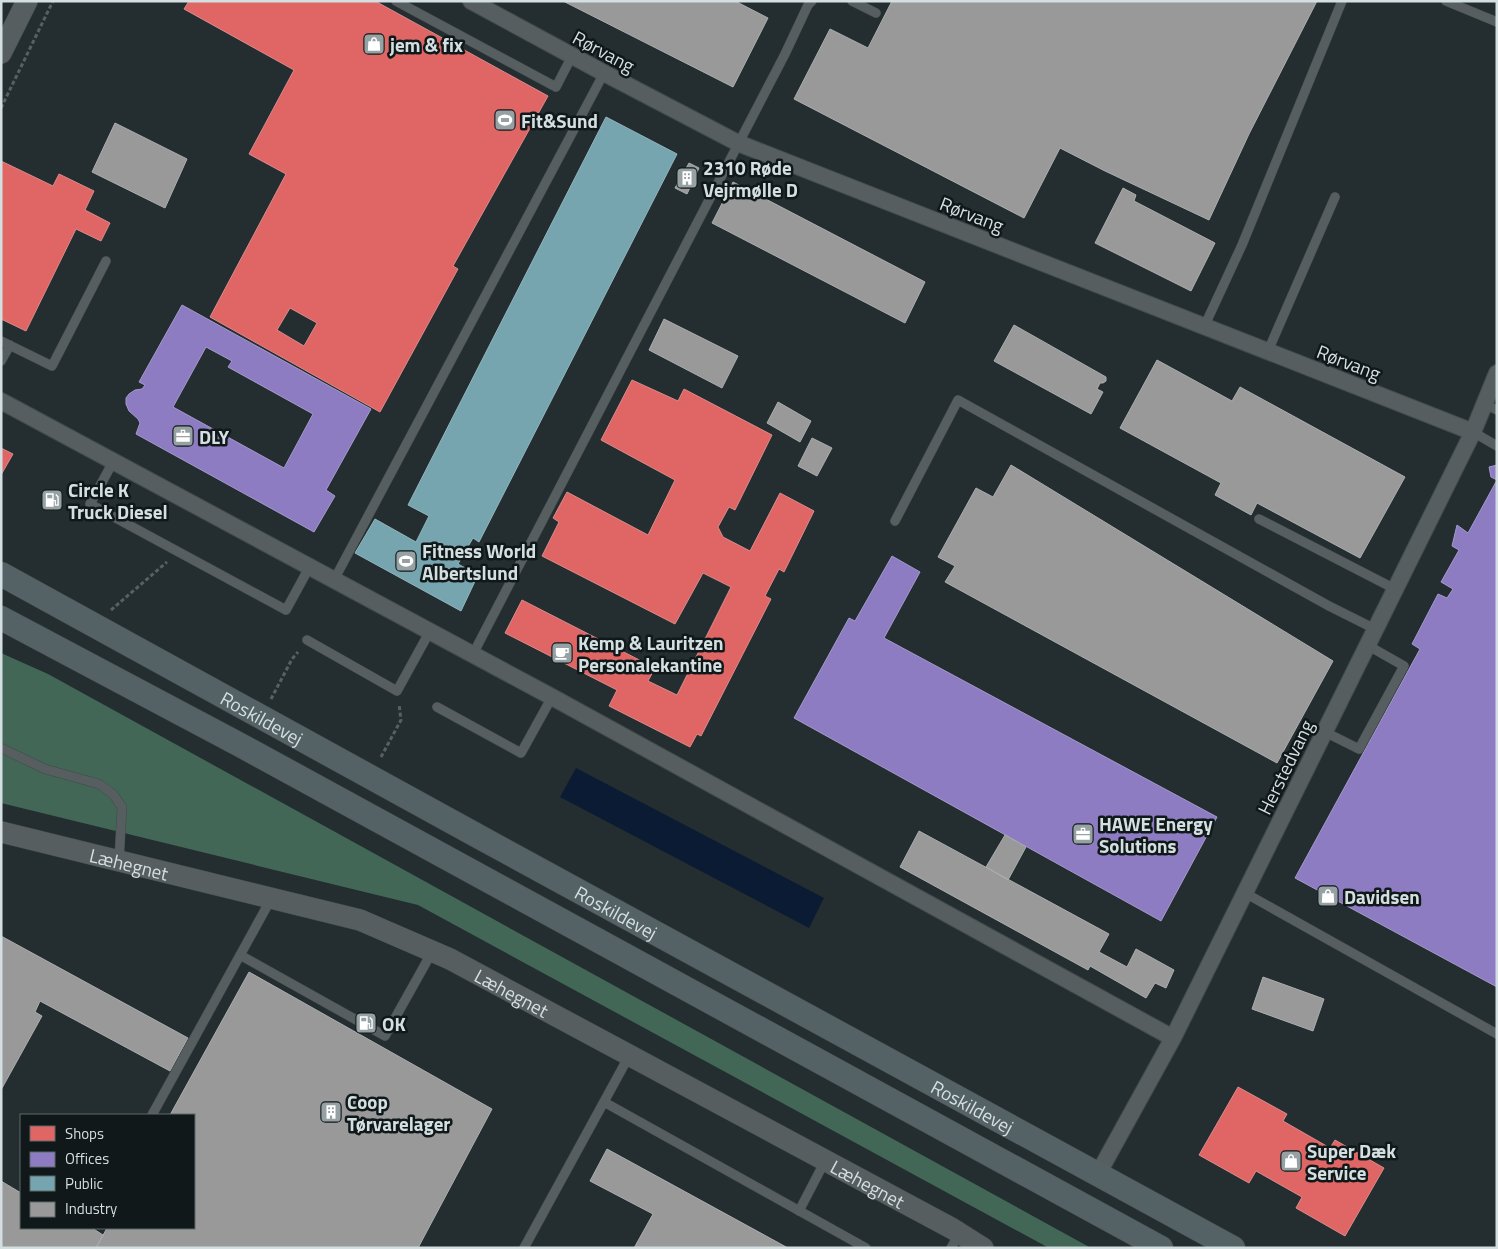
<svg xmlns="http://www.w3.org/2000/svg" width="1498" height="1249" font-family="'Titillium Web',sans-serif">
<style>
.forest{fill:#426756}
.water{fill:#0b1b33}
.shops{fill:#e06666;stroke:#dc8a8b;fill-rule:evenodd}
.offices{fill:#8e7cc3;stroke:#a39acc;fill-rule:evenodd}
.public{fill:#76a5af;stroke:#92b6be}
.industry{fill:#999;stroke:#abaeaf}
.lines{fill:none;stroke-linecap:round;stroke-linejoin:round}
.service-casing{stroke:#414a4c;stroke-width:10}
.minor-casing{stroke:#414a4c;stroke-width:18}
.tertiary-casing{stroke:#414a4c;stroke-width:22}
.secondary-casing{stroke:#414a4c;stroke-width:25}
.path{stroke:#596061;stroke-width:3;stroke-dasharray:4 2.5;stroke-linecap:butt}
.service{stroke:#575e60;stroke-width:9}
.minor{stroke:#575e60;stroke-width:16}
.tertiary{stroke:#575e60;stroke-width:21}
.secondary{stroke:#556265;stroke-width:24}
.labels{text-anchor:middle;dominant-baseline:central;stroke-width:5;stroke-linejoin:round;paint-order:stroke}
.poi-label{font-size:19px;font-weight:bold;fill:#d4dfe1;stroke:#101819;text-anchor:start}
.street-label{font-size:19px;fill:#d4dfe1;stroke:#101819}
</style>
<rect width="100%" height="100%" fill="#242e30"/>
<!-- forest -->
<path class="forest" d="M 1,653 L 48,674 L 1091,1248 L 1049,1248 L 418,905 L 1,803 Z"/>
<!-- water -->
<path class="water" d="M 576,768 L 824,898 L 809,928 L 560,797 Z"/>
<!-- shops -->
<path class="shops" d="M 189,1 L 375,1 L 548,96 L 453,266 L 458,269 L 380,412 L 210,317 L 286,174 L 249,154 L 294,70 L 184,9 ZM 290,308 L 317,323 L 304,346 L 277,330 Z
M 1,161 L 53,186 L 59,174 L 94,191 L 85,210 L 110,223 L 101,241 L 76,229 L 26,331 L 1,319 Z
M 632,380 L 678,401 L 684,389 L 772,435 L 735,510 L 729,507 L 718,527 L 723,537 L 750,551 L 780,493 L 814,511 L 784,572 L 779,569 L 765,596 L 771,599 L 701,736 L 697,734 L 690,747 L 609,706 L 617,690 L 505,633 L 522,600 L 655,668 L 648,681 L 677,695 L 731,587 L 703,573 L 675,624 L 542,556 L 559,522 L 553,518 L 567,492 L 648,535 L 675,480 L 601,440 Z
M 1,448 L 13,454 L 1,475 Z
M 1238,1087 L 1287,1114 L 1283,1121 L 1330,1148 L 1335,1140 L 1384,1168 L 1345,1236 L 1296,1208 L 1302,1197 L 1256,1171 L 1249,1183 L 1199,1155 Z"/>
<!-- offices -->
<path class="offices" d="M 182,305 L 371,409 L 326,490 L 335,496 L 314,532 L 136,434 L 140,423 L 138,419 L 129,411 L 126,404 L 126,398 L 129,394 L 135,390 L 142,389 L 145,385 L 139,382 ZM 206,347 L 232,361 L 228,367 L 313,414 L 284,468 L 173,407 Z
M 1497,465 L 1497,480 L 1491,477 L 1489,467 Z
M 1497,480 L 1497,987 L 1295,878 L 1420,649 L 1412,644 L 1438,594 L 1447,598 L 1453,589 L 1441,582 L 1459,550 L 1452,546 L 1457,525 L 1468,533 Z
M 892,556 L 920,572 L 884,638 L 1217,817 L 1161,921 L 794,718 L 849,618 L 855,621 Z"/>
<!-- public -->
<path class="public" d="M 606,117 L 677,154 L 479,542 L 473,538 L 458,564 L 478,575 L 461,611 L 355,553 L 375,519 L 416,542 L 429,516 L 408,505 Z"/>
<!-- industry -->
<path class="industry" d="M 563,1 L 735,1 L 768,18 L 733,87 Z
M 892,1 L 1317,1 L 1249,134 L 1209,220 L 1105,171 L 1060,148 L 1024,218 L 794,99 L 830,29 L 868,48 Z
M 115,123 L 187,159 L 165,208 L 92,172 Z
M 689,163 L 699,168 L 687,194 L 675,188 Z
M 733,182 L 925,282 L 905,323 L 712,223 Z
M 1123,188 L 1136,195 L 1134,201 L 1215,243 L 1191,291 L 1095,243 Z
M 664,319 L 738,356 L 722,388 L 649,350 Z
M 1014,325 L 1106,377 L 1106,381 L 1103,383 L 1100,383 L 1097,389 L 1103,392 L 1091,414 L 994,361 Z
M 1157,360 L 1232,401 L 1240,387 L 1405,477 L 1360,558 L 1257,503 L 1251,515 L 1215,495 L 1221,483 L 1120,428 Z
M 778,402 L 811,421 L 800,442 L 767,423 Z
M 812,438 L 832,448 L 817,476 L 798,466 Z
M 1011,465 L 1333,661 L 1277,763 L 945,582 L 955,566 L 938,557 L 976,488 L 993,497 Z
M 919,831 L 1109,934 L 1099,952 L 1127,967 L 1136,949 L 1174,970 L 1166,988 L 1155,983 L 1146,998 L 1090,966 L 1088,970 L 900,867 Z
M 1005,835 L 1026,847 L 1008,880 L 986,867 Z
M 1,936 L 188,1038 L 170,1071 L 40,1001 L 35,1012 L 42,1016 L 1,1090 Z
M 249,972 L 492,1109 L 418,1248 L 96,1248 L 107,1228 L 194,1228 L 194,1115 L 170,1115 Z
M 1263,977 L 1324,999 L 1313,1031 L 1252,1009 Z
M 607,1149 L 788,1248 L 634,1248 L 653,1214 L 590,1181 Z
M 1,1181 L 21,1193 L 21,1228 L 92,1228 L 103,1235 L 96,1248 L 4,1248 L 1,1246 Z"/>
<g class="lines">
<!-- service casing -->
<g class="service-casing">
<path id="service" d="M 396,1 L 556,87 L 572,56
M 852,1 L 876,13
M 1446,1 L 1497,22
M 1204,327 L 1242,245 L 1342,1
M 1,341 L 52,366 L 106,261
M 1268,351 L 1335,197
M 1,361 L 10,345
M 1484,404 L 1497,410
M 1473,432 L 1497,446
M 113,462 L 90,504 L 286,610 L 310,566
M 1259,519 L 1395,589
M 895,521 L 958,400 L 1329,606 L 1375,629
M 334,580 L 604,73
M 307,640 L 397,691 L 430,631
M 473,654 L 785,54 L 808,5 L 812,1
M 437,707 L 521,753 L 552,697
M 1325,732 L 1359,749 L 1404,666 L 1367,645
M 1,748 L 45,769 L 99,784 L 113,794 L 122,807 L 119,861
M 1245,893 L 1497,1034
M 240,955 L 385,1036 L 432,952
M 604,1102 L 866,1248
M 152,1115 L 271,899
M 799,1211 L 825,1161
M 524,1248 L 629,1056
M 951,1248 L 959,1234"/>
</g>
<!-- minor casing -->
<g class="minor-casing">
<path id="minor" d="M 471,1 L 604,73 L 738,143 L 1473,432
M 1,401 L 552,697 L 1173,1038
M 1098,1174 L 1173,1038 L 1473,432 L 1497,373"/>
</g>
<!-- tertiary casing -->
<g class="tertiary-casing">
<g id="tertiary">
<path d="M 1,53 L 27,1"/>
<path id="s1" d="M 1,832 L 360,920 L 450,959 L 953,1229 L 983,1248"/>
</g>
</g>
<!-- secondary casing -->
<g class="secondary-casing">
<g id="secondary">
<path id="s2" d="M 1,574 L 485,840 L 1233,1248"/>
<path d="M 1,618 L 242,746 L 1161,1248"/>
</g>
</g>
<!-- path -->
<path class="path" d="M 1,108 L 53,1
M 111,610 L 167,562
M 271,699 L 292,659 L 298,652
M 381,757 L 401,720 L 399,704"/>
<!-- service -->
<use href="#service" class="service"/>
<!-- minor -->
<use href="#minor" class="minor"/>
<!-- tertiary -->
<use href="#tertiary" class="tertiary"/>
<!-- secondary -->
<use href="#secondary" class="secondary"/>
</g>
<!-- icons -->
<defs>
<g id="shop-square" transform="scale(1.125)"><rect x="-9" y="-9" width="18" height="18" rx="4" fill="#96a1a3" stroke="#101819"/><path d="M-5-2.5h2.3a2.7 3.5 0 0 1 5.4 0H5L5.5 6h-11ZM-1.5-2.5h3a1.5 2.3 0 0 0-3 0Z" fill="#fff"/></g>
<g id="stadium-square" transform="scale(1.125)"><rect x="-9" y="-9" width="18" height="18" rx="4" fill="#96a1a3" stroke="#101819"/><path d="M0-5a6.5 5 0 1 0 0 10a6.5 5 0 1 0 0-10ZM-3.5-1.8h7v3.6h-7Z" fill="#fff"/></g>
<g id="building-square" transform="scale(1.125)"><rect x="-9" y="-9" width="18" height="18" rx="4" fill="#96a1a3" stroke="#101819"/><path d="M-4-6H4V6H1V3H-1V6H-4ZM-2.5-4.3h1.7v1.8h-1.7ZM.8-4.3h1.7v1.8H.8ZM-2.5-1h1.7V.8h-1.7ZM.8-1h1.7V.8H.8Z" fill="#fff"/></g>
<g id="office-square" transform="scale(1.125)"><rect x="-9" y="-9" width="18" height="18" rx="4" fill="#96a1a3" stroke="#101819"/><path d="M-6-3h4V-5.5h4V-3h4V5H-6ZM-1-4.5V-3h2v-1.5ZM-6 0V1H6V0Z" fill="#fff"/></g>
<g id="fuel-square" transform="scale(1.125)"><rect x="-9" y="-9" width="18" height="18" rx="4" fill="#96a1a3" stroke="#101819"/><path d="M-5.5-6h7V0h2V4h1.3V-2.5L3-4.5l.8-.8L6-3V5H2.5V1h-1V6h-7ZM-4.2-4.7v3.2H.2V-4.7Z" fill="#fff"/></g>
<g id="cafe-square" transform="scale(1.125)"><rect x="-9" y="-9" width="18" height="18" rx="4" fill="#96a1a3" stroke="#101819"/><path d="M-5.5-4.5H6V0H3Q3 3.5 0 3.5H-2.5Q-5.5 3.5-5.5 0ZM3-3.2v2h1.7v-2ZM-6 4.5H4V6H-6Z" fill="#fff"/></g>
</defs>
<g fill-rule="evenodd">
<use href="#shop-square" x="374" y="44"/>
<use href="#stadium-square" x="505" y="120"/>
<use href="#building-square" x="687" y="178"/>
<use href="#office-square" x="183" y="436"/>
<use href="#fuel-square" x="52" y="500"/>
<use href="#stadium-square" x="406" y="561"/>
<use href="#cafe-square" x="562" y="653"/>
<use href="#office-square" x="1083" y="834"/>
<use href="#shop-square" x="1328" y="896"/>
<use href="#fuel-square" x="366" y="1023"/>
<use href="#building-square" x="331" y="1112"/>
<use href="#shop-square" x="1291" y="1161"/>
</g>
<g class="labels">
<!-- poi labels -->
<g class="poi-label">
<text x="390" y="44">jem &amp; fix</text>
<text x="521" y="120">Fit&amp;Sund</text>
<text x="703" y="167">2310 Røde<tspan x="703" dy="22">Vejrmølle D</tspan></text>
<text x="199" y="436">DLY</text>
<text x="68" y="489">Circle K<tspan x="68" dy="22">Truck Diesel</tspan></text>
<text x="422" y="550">Fitness World<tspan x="422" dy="22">Albertslund</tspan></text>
<text x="578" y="642">Kemp &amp; Lauritzen<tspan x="578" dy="22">Personalekantine</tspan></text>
<text x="1099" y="823">HAWE Energy<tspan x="1099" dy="22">Solutions</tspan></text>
<text x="1344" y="896">Davidsen</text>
<text x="382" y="1023">OK</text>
<text x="347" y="1101">Coop<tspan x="347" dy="22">Tørvarelager</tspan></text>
<text x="1307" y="1150">Super Dæk<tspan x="1307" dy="22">Service</tspan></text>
</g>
<!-- street labels -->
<g class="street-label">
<text transform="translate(604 51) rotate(28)">Rørvang</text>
<text transform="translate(972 214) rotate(21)">Rørvang</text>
<text transform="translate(1349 362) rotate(21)">Rørvang</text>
<text stroke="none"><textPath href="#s2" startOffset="298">Roskildevej</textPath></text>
<text transform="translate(1285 767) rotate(-64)">Herstedvang</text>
<text stroke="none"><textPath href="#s1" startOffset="132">Læhegnet</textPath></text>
<text stroke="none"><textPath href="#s2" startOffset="702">Roskildevej</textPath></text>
<text stroke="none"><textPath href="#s1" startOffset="538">Læhegnet</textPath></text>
<text stroke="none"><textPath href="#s2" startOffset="1108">Roskildevej</textPath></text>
<text stroke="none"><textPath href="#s1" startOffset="942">Læhegnet</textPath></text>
</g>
</g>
<!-- border -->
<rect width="1498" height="1249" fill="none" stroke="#d4dfe1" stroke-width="5"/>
<!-- legend -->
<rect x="20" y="1114" width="175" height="115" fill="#101819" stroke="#5e6869"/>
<rect x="30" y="1126" width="25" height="15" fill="#e06666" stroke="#5e6869"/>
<text x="65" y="1139" font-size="15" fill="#d4dfe1">Shops</text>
<rect x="30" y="1152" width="25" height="15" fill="#8e7cc3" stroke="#5e6869"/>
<text x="65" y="1164" font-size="15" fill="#d4dfe1">Offices</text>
<rect x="30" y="1176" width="25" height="15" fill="#76a5af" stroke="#5e6869"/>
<text x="65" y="1189" font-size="15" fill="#d4dfe1">Public</text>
<rect x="30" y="1202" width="25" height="15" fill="#999999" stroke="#5e6869"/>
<text x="65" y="1214" font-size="15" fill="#d4dfe1">Industry</text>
</svg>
